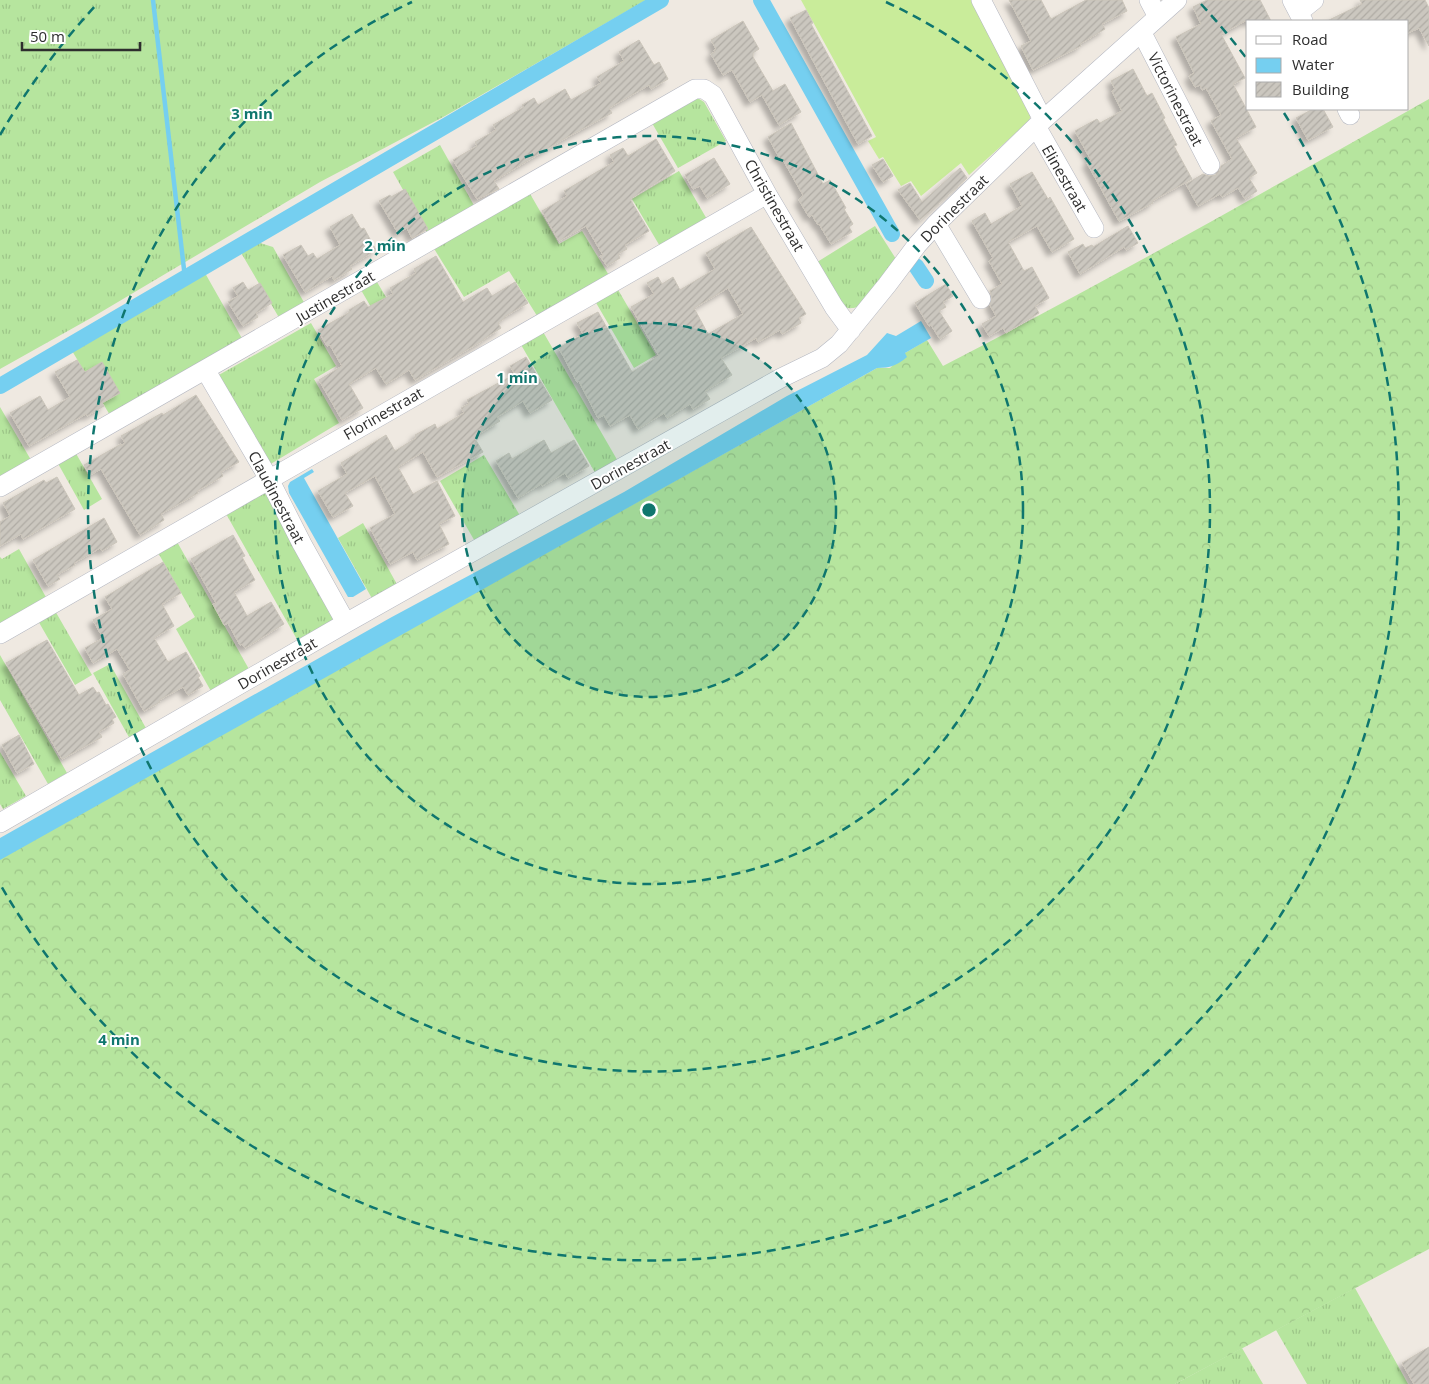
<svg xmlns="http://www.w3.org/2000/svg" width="1429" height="1384" font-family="'Open Sans',sans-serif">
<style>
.grass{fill:url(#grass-tufts)}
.forest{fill:url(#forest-crowns)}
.pitch{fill:#c9ec9a}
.water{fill:#75cff0}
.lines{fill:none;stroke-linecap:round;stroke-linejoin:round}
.stream{stroke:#75cff0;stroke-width:4.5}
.canal{stroke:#75cff0;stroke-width:16}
.building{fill:url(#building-hatch);stroke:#cbc5ba;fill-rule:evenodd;filter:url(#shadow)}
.minor-casing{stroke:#b4b7c1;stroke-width:20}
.minor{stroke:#fff;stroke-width:19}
.ring{fill:none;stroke:#0f766e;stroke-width:2.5;stroke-dasharray:9 6}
.labels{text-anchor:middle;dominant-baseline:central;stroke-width:4;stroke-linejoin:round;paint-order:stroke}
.street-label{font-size:15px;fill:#2e2e2e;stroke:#fff}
.centre{fill:#0f766e;stroke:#fff;stroke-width:2.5}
.ring-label{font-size:15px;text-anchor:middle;font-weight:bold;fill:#0f766e;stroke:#fff;stroke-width:4;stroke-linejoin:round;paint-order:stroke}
</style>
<defs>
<pattern id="grass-tufts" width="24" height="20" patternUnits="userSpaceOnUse" patternTransform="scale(1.25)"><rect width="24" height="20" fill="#b6e59e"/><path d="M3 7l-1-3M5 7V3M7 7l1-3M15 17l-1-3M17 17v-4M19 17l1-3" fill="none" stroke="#9dc588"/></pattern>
<pattern id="forest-crowns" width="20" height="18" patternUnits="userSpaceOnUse" patternTransform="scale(1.25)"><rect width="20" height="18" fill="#b6e59e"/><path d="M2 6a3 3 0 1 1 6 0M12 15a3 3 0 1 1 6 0" fill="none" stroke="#9dc588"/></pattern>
<pattern id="building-hatch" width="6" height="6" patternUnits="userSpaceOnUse" patternTransform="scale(1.25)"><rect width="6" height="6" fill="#cbc7bf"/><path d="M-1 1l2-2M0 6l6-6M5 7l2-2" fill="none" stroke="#afaba4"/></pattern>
<filter id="shadow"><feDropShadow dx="-4.5" dy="4.5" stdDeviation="2.5" flood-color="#0004"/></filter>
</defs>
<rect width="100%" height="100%" fill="#efe9e1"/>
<!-- grass -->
<path class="grass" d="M 0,0 L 646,0 L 445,116 L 320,182 L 91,318 L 0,369 Z
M 696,97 L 704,102 L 726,141 L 678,168 L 652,123 Z
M 440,145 L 476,209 L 429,236 L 393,172 Z
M 679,171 L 708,221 L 661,248 L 632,199 Z
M 529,192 L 559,244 L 582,231 L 610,277 L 539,319 L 509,271 L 464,297 L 433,247 Z
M 875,226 L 896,259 C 886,273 872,299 857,307 C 852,309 846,308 841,307 L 814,264 Z
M 260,243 L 273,247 L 306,306 L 281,321 L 240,251 L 251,245 Z
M 205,273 L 244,342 L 111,417 L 71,349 Z
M 377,282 L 405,329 L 389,338 L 361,290 Z
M 617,288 L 656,355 L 634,368 L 595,301 Z
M 311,323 L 336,366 L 314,379 L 339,423 L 269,465 L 217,376 Z
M 542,330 L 619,463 L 597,476 L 520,343 Z
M 0,407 L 31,460 L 0,479 Z
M 74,450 L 102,499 L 84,510 L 56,460 Z
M 484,455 L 522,519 L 477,545 L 440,481 Z
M 259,493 L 265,494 L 271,498 L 334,613 L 333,622 L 299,643 L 225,512 Z
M 363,523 L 399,588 L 374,602 L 338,538 Z
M 176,540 L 250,671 L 212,693 L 176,629 L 195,617 L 157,551 Z
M 19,549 L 47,599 L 0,626 L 0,557 L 2,559 Z
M 54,609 L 92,675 L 75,685 L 37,619 Z
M 0,655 L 67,773 L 48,784 L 0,700 Z
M 110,664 L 147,730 L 130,739 L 93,673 Z
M 0,752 L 26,796 L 3,809 L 0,804 Z
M 1355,1288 L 1408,1384 L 1307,1384 L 1276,1330 Z
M 1242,1348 L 1263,1384 L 1175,1384 Z"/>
<!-- forest -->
<path class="forest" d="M 1429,99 L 1429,1249 L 1175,1384 L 0,1384 L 0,858 L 877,368 L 890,368 L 905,353 L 927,340 L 943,366 C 1107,281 1268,190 1429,99 Z"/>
<!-- pitch -->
<path class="pitch" d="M 801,0 L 972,0 L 1031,115 L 1029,121 L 969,175 L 961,163 L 921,196 L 911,181 L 901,186 L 883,157 L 879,159 L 868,141 L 876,137 Z"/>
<!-- water -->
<path class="water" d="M 921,321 L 931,338 L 905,353 L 907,357 C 898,365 890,368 877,368 L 0,860 L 0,838 L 390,618 L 624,492 L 787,396 L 867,355 L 887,333 L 896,336 Z
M 312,469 L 314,472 L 304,478 L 366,589 L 353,597 L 348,597 L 289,493 L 288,486 L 290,482 Z"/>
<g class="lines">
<!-- stream -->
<path class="stream" d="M 153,0 L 185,278"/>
<!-- canal -->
<path class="canal" d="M 761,0 L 892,234
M 916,266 L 926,281
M 0,386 L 661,0"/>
</g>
<!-- building -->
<path class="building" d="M 1009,0 L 1041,0 L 1051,19 L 1086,0 L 1122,0 L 1127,11 L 1102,24 L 1105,29 L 1080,44 L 1081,46 L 1033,70 L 1021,46 L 1031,41 Z
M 1207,0 L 1260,0 L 1271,21 L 1245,21 L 1221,34 L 1245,78 L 1233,84 L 1256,127 L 1236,138 L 1257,173 L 1249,178 L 1257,191 L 1245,199 L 1238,188 L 1222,197 L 1220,194 L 1198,206 L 1186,184 L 1203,174 L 1209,176 L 1216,175 L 1220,171 L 1221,166 L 1232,159 L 1211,121 L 1221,115 L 1206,88 L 1202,90 L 1200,85 L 1195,87 L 1189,76 L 1194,73 L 1176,37 L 1201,24 L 1193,7 Z
M 1360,0 L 1425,0 L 1429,8 L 1429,46 L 1419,28 L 1408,33 L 1408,21 L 1327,21 L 1362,4 Z
M 806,10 L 813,23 L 811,24 L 872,136 L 858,144 L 790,18 Z
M 743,21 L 759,49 L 753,53 L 753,57 L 773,91 L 785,84 L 801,112 L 779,125 L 762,95 L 750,102 L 732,70 L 723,75 L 711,54 L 715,52 L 714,50 L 716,49 L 711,40 Z
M 639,40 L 654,65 L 659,62 L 668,79 L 651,89 L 649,85 L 609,108 L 612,113 L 562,140 L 494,181 L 499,189 L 477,199 L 453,160 L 477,146 L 475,142 L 496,130 L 493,125 L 524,107 L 522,105 L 534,98 L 538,105 L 565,89 L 571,100 L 601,83 L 597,77 L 624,61 L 619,52 Z
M 1133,69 L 1147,96 L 1152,93 L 1165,118 L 1163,119 L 1177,145 L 1174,146 L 1192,179 L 1152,201 L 1153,203 L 1119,221 L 1087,163 L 1091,160 L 1075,131 L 1097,119 L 1100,123 L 1122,111 L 1112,91 L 1115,89 L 1111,81 Z
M 1313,109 L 1323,109 L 1333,127 L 1308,140 L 1296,118 Z
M 791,123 L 823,184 L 830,180 L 846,208 L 844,209 L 853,224 L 849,227 L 852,232 L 831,244 L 819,224 L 818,225 L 812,215 L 809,217 L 799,200 L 803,195 L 782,158 L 780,159 L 768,137 Z
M 656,139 L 675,171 L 630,199 L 649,231 L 625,245 L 627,249 L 618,254 L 620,258 L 607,266 L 600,256 L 603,255 L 586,226 L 559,241 L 542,211 L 567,196 L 564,191 L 614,162 L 610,155 L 623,148 L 628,156 Z
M 714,158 L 730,184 L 707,198 L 700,186 L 693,189 L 685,175 Z
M 883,159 L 893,176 L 883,182 L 872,165 Z
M 960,168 L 967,178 L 920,220 L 898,190 L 910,183 L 922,202 Z
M 1032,172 L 1048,199 L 1050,197 L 1074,239 L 1052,252 L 1037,226 L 1008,242 L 1024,271 L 1032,267 L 1049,298 L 1035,306 L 1039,313 L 1006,333 L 1003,328 L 989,336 L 982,324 L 996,316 L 990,305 L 992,298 L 990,291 L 1002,284 L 989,261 L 993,258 L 972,221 L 985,213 L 991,224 L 1022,206 L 1010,184 Z
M 405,189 L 428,229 L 412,238 L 407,228 L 398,233 L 379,201 L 390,195 L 391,197 Z
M 352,214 L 361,229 L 364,228 L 376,250 L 350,266 L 352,269 L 334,280 L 332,276 L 305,292 L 283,255 L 301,245 L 308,256 L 313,253 L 317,259 L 340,245 L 330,227 Z
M 1128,226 L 1138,243 L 1126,250 L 1124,247 L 1080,274 L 1068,252 L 1083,244 L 1085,248 L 1092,245 L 1093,247 Z
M 751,227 L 806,314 L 799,318 L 801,323 L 782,334 L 780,330 L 758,342 L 756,338 L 721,358 L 732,375 L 705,391 L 710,399 L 693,409 L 690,404 L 667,418 L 664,413 L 638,429 L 630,415 L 610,426 L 604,415 L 598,418 L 579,381 L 577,382 L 559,348 L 583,334 L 577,323 L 598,312 L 632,372 L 659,356 L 631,307 L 654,294 L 647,283 L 658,277 L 662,284 L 673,277 L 680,290 L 715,269 L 706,253 ZM 728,288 L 743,314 L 708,334 L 694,308 Z
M 436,256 L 463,302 L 487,288 L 492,296 L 515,282 L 528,303 L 504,317 L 505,318 L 498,323 L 501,328 L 484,339 L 484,340 L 415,380 L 409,370 L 386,384 L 376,368 L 349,384 L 363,408 L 342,420 L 319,380 L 342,366 L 330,345 L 327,346 L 318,330 L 350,312 L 349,310 L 364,301 L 368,307 L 393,294 L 390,288 L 416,273 L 414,269 Z
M 243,282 L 248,290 L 260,283 L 272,303 L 256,313 L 258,317 L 243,326 L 228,302 L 238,296 L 233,288 Z
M 946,284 L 953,296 L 943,302 L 946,307 L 939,311 L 952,331 L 940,339 L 931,325 L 929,326 L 915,303 Z
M 526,357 L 552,400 L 530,413 L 523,401 L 497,417 L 500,421 L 474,437 L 483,452 L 437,477 L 423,452 L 398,467 L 413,494 L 437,481 L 455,516 L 439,524 L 449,544 L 417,560 L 413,552 L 390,564 L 370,528 L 395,514 L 375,476 L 345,493 L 353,506 L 333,517 L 318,491 L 347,474 L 341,463 L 386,435 L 395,451 L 416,438 L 415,435 L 435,424 L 437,429 L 464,413 L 461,408 L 469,404 L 467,400 L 515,374 L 510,366 Z
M 77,360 L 85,372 L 102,362 L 120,393 L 102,403 L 104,406 L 87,416 L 86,414 L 29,446 L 10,413 L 40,396 L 48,410 L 70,397 L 55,372 Z
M 196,395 L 239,462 L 221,472 L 223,476 L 197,491 L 198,493 L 161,514 L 164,520 L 140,535 L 101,469 L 90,475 L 84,465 L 121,444 L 121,446 L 125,443 L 121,436 L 162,413 L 163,415 Z
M 544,440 L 551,453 L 574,440 L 589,466 L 568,478 L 565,473 L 542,486 L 541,484 L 518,498 L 496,461 L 509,453 L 512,459 Z
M 57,477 L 75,509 L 23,539 L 21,534 L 0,546 L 0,522 L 10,516 L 3,503 L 44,480 L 46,483 Z
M 104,518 L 117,542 L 102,551 L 100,548 L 74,563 L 75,565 L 57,575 L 60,579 L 48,586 L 33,560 Z
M 233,535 L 245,556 L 242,557 L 255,580 L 234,592 L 247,616 L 271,602 L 284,624 L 245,648 L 242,644 L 240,645 L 228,623 L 224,625 L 213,604 L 216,603 L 191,559 Z
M 163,562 L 181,593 L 162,604 L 174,626 L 154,638 L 168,662 L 186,652 L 200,676 L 198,677 L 203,686 L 188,695 L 183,687 L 159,700 L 160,702 L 144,711 L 123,674 L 130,670 L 117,649 L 93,663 L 85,648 L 103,638 L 93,620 L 112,609 L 105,597 Z
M 47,640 L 79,695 L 93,687 L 97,693 L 99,692 L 106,705 L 108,704 L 116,717 L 112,719 L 114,723 L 99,732 L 102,737 L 62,759 L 6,663 Z
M 19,735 L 34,764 L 17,773 L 2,745 Z
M 1429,1347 L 1429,1384 L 1414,1384 L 1402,1363 Z"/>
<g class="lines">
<!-- minor casing -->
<g class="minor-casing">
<path id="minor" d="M 981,0 L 1043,120
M 1149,0 L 1158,17
M 1292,0 L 1303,21
M 1299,12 L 1314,0
M 1142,33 L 1210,165
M 1347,109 L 1350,115
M 1037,128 L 1094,228
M 936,224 L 981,299
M 206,371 L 269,479 L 302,544 L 346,623
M 0,487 L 695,89 L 704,89 L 713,95 L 767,194 L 834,307 L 851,330
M 0,634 L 767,194
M 0,823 L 346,623 L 781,378 L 822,358 L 839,344 L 887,285 L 917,245 L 936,224 L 1043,120 L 1177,0"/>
</g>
<!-- minor -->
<use href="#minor" class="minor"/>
</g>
<!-- distance rings -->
<circle cx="649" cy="510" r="187" fill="#0f766e" fill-opacity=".12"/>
<g class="ring">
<circle cx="649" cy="510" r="187"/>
<circle cx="649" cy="510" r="374"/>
<path d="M886 2A561 561 0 1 1 412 2"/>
<path d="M0 135A749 749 0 0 1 97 4M1201 4A749 749 0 0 1 1247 59M1284 113A749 749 0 1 1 0 884"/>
</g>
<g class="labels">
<!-- street labels -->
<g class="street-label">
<text transform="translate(1176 99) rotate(63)">Victorinestraat</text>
<text transform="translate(1065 178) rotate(60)">Elinestraat</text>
<text transform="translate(775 205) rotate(60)">Christinestraat</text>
<text transform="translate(954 208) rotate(-45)">Dorinestraat</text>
<text transform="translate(335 296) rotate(-30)">Justinestraat</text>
<text transform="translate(383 413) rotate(-30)">Florinestraat</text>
<text transform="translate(630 464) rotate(-29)">Dorinestraat</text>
<text transform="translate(277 497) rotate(62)">Claudinestraat</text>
<text transform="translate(277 663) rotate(-30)">Dorinestraat</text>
</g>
</g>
<circle cx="649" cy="510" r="8" class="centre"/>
<g class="ring-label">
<text x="252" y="119">3 min</text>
<text x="385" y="251">2 min</text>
<text x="517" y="383">1 min</text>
<text x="119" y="1045">4 min</text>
</g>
<!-- legend -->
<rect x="1246" y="20" width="162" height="90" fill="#ffffff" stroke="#ababab"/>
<rect x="1256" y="36" width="25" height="8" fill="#ffffff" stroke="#ababab"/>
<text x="1292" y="45" font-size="15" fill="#2e2e2e">Road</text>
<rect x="1256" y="58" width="25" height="15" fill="#75cff0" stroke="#ababab"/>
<text x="1292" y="70" font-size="15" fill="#2e2e2e">Water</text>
<rect x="1256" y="82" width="25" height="15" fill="url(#building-hatch)" stroke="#ababab"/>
<text x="1292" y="95" font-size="15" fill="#2e2e2e">Building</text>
<!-- scale -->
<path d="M22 42v8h118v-8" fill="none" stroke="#2e2e2e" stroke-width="2.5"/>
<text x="30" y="42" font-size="15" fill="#2e2e2e" stroke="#ffffff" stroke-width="4" paint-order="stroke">50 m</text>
</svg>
